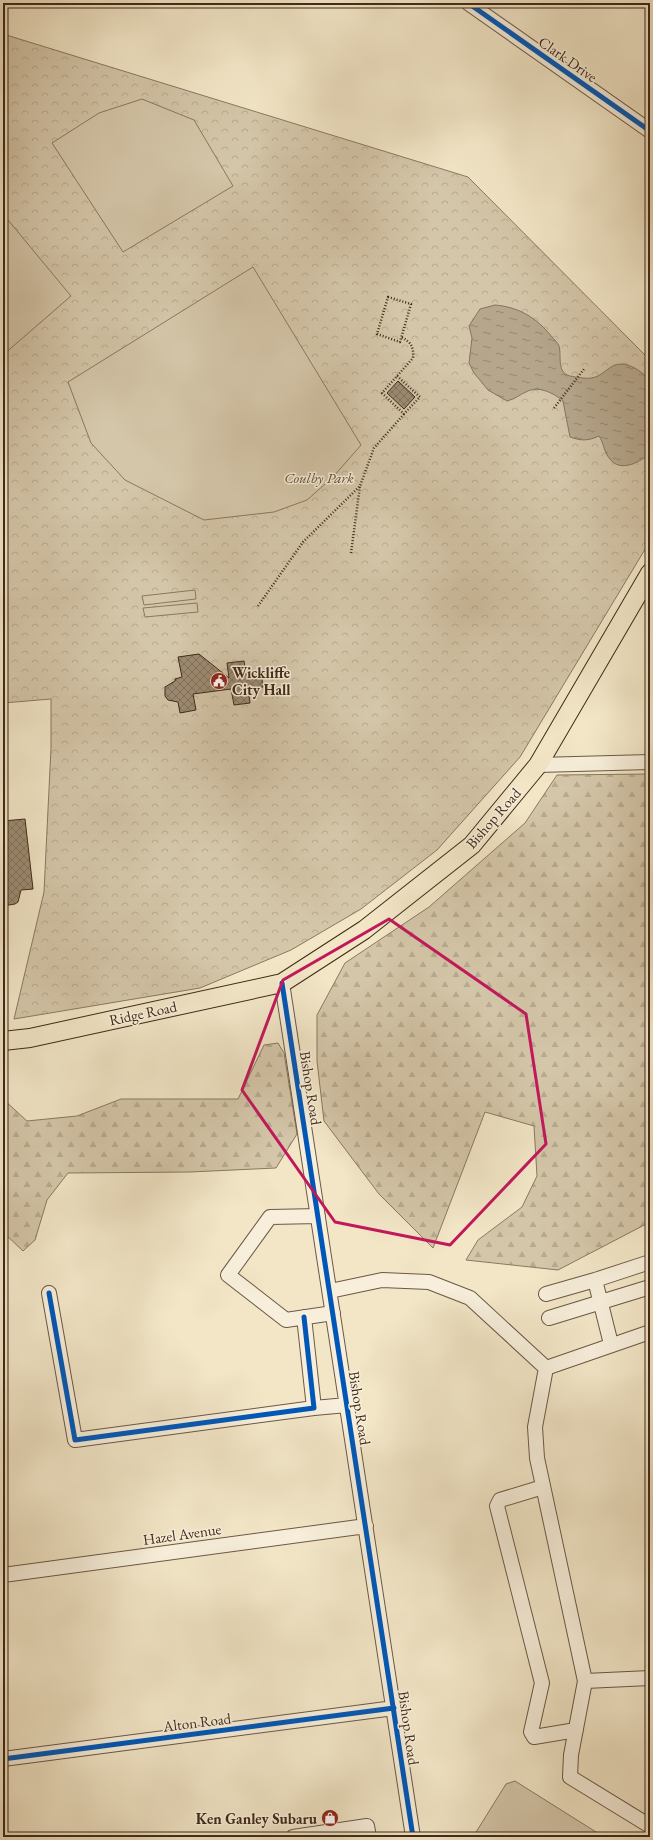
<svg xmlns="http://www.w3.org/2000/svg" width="653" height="1840" font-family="'EB Garamond',serif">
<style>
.forest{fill:url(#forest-firs);stroke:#8a7860}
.park{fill:url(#park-crowns);stroke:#8a7860}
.pitch{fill:#d4c6a9;stroke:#8a7860}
.water{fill:url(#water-ripples);stroke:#86745e}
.building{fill:url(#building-cross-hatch);stroke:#402918}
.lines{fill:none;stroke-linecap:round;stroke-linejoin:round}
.minor-casing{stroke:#6c5844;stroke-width:16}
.major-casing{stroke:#402918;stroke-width:20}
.path{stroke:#402918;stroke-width:2.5;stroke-dasharray:1 2;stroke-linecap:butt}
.minor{stroke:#f7efdb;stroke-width:14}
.major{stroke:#f2e6c7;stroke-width:18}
.cycleway-casing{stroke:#f7efdb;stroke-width:8}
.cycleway{stroke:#0057b8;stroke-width:5}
.marked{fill:none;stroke:#c2185b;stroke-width:3;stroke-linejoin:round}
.labels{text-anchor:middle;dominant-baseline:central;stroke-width:3;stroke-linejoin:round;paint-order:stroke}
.street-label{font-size:15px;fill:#402918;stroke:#f7efdb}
.park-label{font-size:15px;font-style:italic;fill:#65503c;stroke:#f7efdb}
.poi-label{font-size:15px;font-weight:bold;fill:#402918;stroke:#f7efdb;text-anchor:start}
</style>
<defs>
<pattern id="forest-firs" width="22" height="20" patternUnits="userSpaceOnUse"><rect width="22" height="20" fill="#d4c6a9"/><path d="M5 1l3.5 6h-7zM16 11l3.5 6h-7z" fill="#b7aa91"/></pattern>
<pattern id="park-crowns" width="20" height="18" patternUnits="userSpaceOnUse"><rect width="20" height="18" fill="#d4c6a9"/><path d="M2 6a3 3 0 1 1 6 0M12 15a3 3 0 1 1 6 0" fill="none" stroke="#b7aa91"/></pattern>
<pattern id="water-ripples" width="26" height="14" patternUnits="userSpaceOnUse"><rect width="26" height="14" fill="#b5a68c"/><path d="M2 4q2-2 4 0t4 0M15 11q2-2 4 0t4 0" fill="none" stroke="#958771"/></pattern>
<pattern id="building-cross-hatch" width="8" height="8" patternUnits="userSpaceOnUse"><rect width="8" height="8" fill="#9d8b73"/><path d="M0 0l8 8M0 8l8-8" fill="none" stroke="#81725d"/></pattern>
</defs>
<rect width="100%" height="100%" fill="#f2e6c7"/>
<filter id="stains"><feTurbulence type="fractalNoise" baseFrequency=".005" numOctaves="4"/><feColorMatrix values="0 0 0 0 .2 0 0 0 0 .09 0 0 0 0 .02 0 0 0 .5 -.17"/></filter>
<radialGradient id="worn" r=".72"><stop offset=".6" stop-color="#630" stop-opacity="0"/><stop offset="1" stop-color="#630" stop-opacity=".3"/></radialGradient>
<!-- forest -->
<path class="forest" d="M 650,774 L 650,1222 L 558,1270 L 466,1260 L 478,1240 L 522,1207 L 537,1176 L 534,1126 L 485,1112 L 433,1248 L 379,1194 L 324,1121 L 317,1061 L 317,1015 L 345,963 L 429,907 L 525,823 L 557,775 Z
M 278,1043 L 284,1053 L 297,1134 L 276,1168 L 190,1172 L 68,1173 L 47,1200 L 35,1240 L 23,1251 L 3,1232 L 3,1099 L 27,1121 L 77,1116 L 121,1099 L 238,1099 L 264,1045 Z"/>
<!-- park -->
<path class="park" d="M 3,34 L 468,177 L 650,360 L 650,541 L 520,757 L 437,850 L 361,909 L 291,950 L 200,988 L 14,1019 L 44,892 L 51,748 L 51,699 L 3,703 Z"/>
<!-- pitch -->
<path class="pitch" d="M 142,99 L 194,120 L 233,186 L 123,252 L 52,143 L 99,113 Z
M 3,214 L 71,296 L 3,355 Z
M 253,267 L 361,445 L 333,477 L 307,500 L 274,512 L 204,520 L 125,480 L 91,443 L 68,382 Z
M 195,590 L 196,599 L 144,605 L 142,596 Z
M 197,603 L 198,612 L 145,617 L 143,608 Z
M 515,1781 L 604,1837 L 473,1837 L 506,1784 Z"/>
<!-- water -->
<path class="water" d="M 495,305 C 519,307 537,318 552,337 C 554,339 558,343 559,346 C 562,356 556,372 570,376 C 575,377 586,379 591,378 C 601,377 607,368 615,365 C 628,361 641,371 650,380 L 650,453 C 641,462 620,473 610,459 C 604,453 604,443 599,436 C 588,441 581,441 570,437 L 563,401 C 554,393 539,386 528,391 C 520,394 516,399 507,401 L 488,390 L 474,373 L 469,363 L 472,338 L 469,326 L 480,309 Z"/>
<!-- building -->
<path class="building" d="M 398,381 L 415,397 L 404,409 L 387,393 Z
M 199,654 L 229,678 L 227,663 L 244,661 L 246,674 L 261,672 L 263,687 L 248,689 L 250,703 L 234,705 L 231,689 L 193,694 L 196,710 L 180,713 L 178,702 L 168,700 L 165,696 L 165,687 L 175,681 L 175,679 L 182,677 L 178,657 Z
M 25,819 L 33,889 L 21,890 L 18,902 L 15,904 L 3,906 L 3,821 Z"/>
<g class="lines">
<!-- minor casing -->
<g class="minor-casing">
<path id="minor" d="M 468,3 L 650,131
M 538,765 L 650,762
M 282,983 L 413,1837
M 318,1216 L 270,1217 L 228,1275 L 286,1320 L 333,1313
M 330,1291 L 382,1280 L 429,1282 L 470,1298 L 546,1368
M 49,1293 L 75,1440 L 314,1408 L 304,1317
M 546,1294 L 595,1280
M 549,1318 L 650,1287
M 650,1332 L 546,1368 L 535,1427 L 537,1458 L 585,1681 L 571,1755 L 570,1777 L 650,1826
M 611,1344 L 595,1280 L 647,1263
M 314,1408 L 347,1405
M 543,1487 L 500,1500 L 497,1506 L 542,1683 L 531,1732 L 534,1737 L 576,1730
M 3,1575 L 366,1526
M 585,1681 L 650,1678
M 3,1759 L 394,1708
M 293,1837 L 367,1826 L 369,1837"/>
</g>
<!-- major casing -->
<g class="major-casing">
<path id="major" d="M 3,1041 L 30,1038 L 282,983 L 364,930 L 472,845 L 538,765 L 650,573"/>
</g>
<!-- path -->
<path class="path" d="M 388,297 L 411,304 L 400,342 L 377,334 Z
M 397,376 L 420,397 L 404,414 L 382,393 L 413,358 C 414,347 411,342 401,337
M 554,408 L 584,369
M 351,553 L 360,486
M 258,606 L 303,542 L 360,486 L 374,448 L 404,414"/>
<!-- minor -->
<use href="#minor" class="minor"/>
<!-- major -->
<use href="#major" class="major"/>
<!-- cycleway casing -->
<g class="cycleway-casing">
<path id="cycleway" d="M 468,3 L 650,131
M 282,983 L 413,1837
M 49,1293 L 75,1440 L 314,1408 L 304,1317
M 3,1759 L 394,1708"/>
</g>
<!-- cycleway -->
<use href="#cycleway" class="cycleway"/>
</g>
<!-- marked area -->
<path class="marked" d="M 389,919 L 526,1014 L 546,1144 L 450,1245 L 335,1222 L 242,1090 L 283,980 Z"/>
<!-- icons -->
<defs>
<g id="civic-disc" transform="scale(0.9)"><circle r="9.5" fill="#8f2418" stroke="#f7efdb"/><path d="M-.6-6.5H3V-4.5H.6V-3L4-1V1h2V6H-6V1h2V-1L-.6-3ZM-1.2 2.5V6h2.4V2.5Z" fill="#fff"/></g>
<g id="shop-disc" transform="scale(0.9)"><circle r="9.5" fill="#8f2418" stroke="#f7efdb"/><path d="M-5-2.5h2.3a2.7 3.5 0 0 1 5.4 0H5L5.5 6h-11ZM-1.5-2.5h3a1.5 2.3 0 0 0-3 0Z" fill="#fff"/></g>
</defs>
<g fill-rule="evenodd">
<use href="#civic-disc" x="219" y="681"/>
<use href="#shop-disc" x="330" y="1818"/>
</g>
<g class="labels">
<!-- street labels -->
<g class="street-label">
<text transform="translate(568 59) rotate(35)">Clark Drive</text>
<text transform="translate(493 818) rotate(-49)">Bishop Road</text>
<text transform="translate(143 1013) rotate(-12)">Ridge Road</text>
<text transform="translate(311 1088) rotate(81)">Bishop Road</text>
<text transform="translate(360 1408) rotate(81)">Bishop Road</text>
<text transform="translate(182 1534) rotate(-8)">Hazel Avenue</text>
<text transform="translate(197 1722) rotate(-7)">Alton Road</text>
<text transform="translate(409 1728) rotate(82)">Bishop Road</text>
</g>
<!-- park labels -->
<g class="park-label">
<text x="319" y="477">Coulby Park</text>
</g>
<!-- poi labels -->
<g class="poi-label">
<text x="232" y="672">Wickliffe<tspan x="232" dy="17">City Hall</tspan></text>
<text x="317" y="1818" text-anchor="end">Ken Ganley Subaru</text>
</g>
</g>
<!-- margin -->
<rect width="653" height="1840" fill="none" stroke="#f2e6c7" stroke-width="16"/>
<rect x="4" y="4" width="645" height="1832" fill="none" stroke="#402918" stroke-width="2"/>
<rect x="8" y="8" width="637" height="1824" fill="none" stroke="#402918"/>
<rect width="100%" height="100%" filter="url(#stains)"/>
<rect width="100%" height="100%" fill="url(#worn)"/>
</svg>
